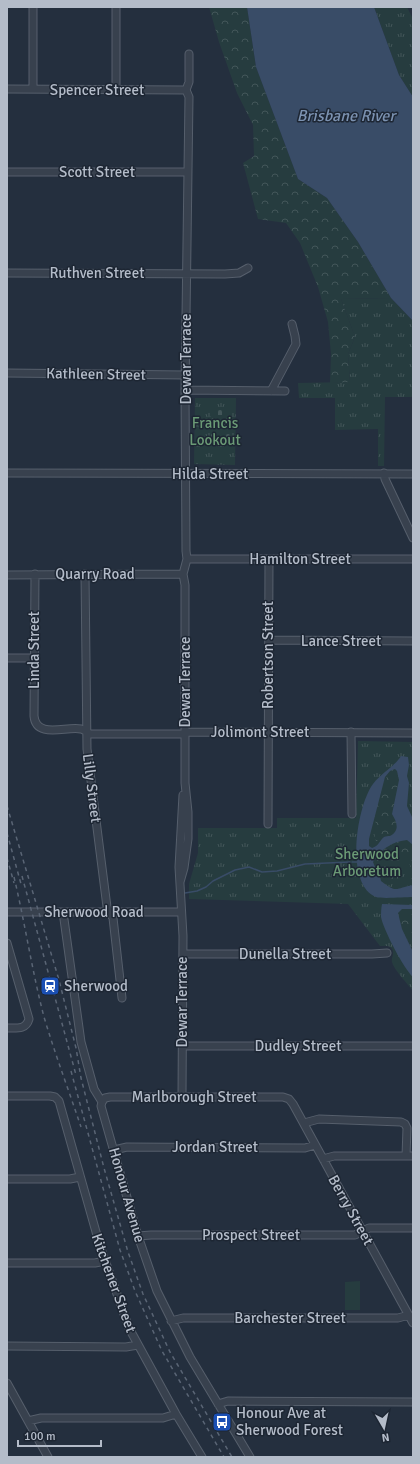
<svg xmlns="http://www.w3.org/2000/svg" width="420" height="1464" font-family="Signika,sans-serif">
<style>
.grass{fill:url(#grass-tufts)}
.forest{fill:url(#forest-crowns)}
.cemetery{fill:url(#cemetery-stones)}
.pitch{fill:#263c3f}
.water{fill:#394c67;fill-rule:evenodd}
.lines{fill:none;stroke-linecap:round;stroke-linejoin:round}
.stream{stroke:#394c67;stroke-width:1.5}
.minor-casing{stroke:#565f6c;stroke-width:9}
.minor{stroke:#38414e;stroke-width:7}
.rail{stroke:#5a6575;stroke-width:1.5;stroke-dasharray:4 4;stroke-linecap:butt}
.labels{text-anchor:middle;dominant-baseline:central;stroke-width:3;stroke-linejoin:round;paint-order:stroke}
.street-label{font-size:15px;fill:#b4bcc9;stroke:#1d2633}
.park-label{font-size:15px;fill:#6b9a76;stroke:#1d2633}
.poi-label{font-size:15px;fill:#b4bcc9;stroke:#1d2633;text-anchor:start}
.water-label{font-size:16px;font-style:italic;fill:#7c92b1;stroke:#1d2633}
</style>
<defs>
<pattern id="grass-tufts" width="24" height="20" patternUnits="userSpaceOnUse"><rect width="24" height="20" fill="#263c3f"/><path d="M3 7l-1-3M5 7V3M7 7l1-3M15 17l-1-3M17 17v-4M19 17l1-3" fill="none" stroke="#435659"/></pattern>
<pattern id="forest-crowns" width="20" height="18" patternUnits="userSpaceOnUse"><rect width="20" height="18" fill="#263c3f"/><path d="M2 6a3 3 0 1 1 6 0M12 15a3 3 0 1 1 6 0" fill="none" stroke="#435659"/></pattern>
<pattern id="cemetery-stones" width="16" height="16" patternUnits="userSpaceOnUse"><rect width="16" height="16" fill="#263c3f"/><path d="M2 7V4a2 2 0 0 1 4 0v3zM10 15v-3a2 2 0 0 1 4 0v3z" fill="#435659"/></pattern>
</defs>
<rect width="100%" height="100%" fill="#242f3e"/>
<!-- grass -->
<path class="grass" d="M 374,7 L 407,7 L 413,19 L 413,97 L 399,75 Z
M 391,298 L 413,321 L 413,397 L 385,397 L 384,466 L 378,466 L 378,429 L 335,430 L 335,398 L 299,398 L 298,383 L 350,382 L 348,354 L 355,337 L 341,299 Z
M 195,398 L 236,398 L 235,465 L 194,464 Z
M 358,741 L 413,742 L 413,991 C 408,984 394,970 392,962 C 391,957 395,954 392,949 C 390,945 385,946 380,946 L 348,904 L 189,899 L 189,884 L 198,853 L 198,828 L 277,828 L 277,818 L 356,818 Z"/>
<!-- forest -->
<path class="forest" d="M 209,7 L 247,7 L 256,67 L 298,179 L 327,198 L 358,242 L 391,298 L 341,299 L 355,337 L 348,354 L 350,382 L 330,383 L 331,354 L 328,322 L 318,287 L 300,243 L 286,223 L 258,219 L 243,163 L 254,156 L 253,125 L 237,93 L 219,42 Z
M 395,769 L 397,771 C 401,786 395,790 394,804 C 393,813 402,823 396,831 C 392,837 385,836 381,841 L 376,841 C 373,835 376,831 376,825 C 376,822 374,819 375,816 C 375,807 385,778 390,771 Z
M 407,840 L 413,845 L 413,885 L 407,886 L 412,876 L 410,874 L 411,867 L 408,860 L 401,861 L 399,865 L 403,871 L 402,876 L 397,879 L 393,880 L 393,882 L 390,885 C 382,885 378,878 374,872 L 375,867 L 372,862 C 383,849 390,842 407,840 Z
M 402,909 L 413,909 L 413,944 L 407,939 L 402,929 L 398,913 Z"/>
<!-- cemetery -->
<path class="cemetery" d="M 210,408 L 231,408 L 232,443 L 219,443 L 213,440 L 212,431 L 225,431 L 225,424 L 216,424 L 211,417 Z"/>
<!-- pitch -->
<path class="pitch" d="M 360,1281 L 360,1310 L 345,1310 L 345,1282 Z"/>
<!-- water -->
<path class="water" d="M 247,7 L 374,7 L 399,75 L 413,97 L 413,321 L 391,298 L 358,242 L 327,198 L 298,179 L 256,67 Z
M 401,756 L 408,757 L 409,765 L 407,776 L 409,783 L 407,806 L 413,819 L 413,845 L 407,840 C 390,842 382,849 373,862 L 375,867 L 374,872 L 376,875 L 380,876 L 381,881 C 397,894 396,888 413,885 L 413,897 C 405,897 382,899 376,897 C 344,884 357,805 373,784 C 381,773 394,767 401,756 ZM 395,769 L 397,771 L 399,780 L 392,814 C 396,821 401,830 390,836 C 388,836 386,836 384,837 C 379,841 379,846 372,848 L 369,846 L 369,839 L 385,777 L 390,771 Z
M 382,904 L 413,905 L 413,909 L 402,909 L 398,913 L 402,929 L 413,952 L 413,977 C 404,969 383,929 381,917 C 381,913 381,909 382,904 Z"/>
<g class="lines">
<!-- stream -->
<path class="stream" d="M 352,862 L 357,862
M 185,893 L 197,891 L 206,887 L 213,881 L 235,870 L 249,867 L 262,872 L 277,871 L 305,864 L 350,862"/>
<!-- minor casing -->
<g class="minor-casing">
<path id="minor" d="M 7,89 L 186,90
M 33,89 L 33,7
M 116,90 L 116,7
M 7,172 L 187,172
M 7,273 L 225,274 L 239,273 L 248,268
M 7,373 L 185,375
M 185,390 L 285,391
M 271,391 L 296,344 L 295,336 L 292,324
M 7,473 L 413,474
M 384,473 L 385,479 L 413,538
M 187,559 L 413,559
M 35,574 L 34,716 C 36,739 66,726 81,729 C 84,730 87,732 90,734 L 181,734 L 188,732 L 413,733
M 85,574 L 87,749 L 107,907 L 113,918 L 122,998
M 7,575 L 183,574
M 269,640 L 413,641
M 7,658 L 34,658
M 351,732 L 352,814
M 268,824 L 269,559
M 180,882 L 184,868 L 188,839 L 188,812 L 185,783 L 185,585 L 183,574 L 187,559 L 186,551 L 185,390 L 189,97 L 186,90 L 189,82 L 189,54
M 7,912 L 180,912
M 63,912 L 81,1042 L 94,1089 L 102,1102 L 101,1106 L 138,1236 L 157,1291 L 190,1357 L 250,1457
M 7,943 L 29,1019 C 26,1030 16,1028 7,1028
M 183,954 L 372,954 L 387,953
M 182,1046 L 413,1046
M 7,1096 L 50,1096 L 55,1097 L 59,1101 L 100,1246 L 129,1328 L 176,1414 L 202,1457
M 182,1097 L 183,936 L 179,867 L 183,795
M 102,1102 L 105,1098 L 110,1097 L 283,1097 L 289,1099 L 293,1104 L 413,1323
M 304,1123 L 319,1119 L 401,1122 L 405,1124 L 407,1128 L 406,1156
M 114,1150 L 127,1147 L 305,1148 L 315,1145
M 323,1159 L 334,1156 L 413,1156
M 7,1179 L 70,1179 L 80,1177
M 138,1236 L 151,1235 L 355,1235 L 369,1228 L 413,1228
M 7,1263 L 95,1263 L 105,1261
M 171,1321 L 183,1318 L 398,1318 L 409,1315
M 7,1346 L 126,1347 L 138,1345
M 7,1383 L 48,1457
M 218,1404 L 228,1401 L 413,1402
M 28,1421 L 41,1418 L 163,1418 L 176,1414"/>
</g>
<!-- minor -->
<use href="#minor" class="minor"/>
<!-- rail -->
<path class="rail" d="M 7,806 L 59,980 L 76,1048 L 81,1078 L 104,1168 L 128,1252 L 143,1294 L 170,1352 L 232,1457
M 7,833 L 21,884
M 7,858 L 14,883
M 22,876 L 76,1075
M 14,877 C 25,923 32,971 44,1017 C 55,1054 69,1091 81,1127
M 71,1071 L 120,1250 L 135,1291 L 162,1351 L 224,1457"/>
</g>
<!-- icons -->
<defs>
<g id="station-square" transform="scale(1)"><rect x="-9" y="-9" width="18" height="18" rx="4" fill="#1a4fb4" stroke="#1d2633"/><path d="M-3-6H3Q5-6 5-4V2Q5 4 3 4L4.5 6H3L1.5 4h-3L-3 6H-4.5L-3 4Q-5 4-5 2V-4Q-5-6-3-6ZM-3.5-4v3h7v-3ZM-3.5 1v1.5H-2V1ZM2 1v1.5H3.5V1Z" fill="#fff"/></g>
<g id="bus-square" transform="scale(1)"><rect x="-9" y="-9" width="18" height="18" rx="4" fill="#1a4fb4" stroke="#1d2633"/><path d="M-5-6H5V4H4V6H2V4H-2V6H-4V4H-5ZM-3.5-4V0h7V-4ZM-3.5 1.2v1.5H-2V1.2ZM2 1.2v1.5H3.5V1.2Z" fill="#fff"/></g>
</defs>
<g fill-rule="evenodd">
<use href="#station-square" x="50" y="986"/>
<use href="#bus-square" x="222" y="1422"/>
</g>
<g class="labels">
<!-- street labels -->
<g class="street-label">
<text x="97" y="90">Spencer Street</text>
<text x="97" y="172">Scott Street</text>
<text x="97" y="273">Ruthven Street</text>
<text transform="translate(186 359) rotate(-90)">Dewar Terrace</text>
<text transform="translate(96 374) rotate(1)">Kathleen Street</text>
<text x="210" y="474">Hilda Street</text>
<text x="300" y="559">Hamilton Street</text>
<text x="95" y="574">Quarry Road</text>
<text x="341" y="641">Lance Street</text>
<text transform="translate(34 650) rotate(-90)">Linda Street</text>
<text transform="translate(268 655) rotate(-90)">Robertson Street</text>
<text transform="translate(185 682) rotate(-90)">Dewar Terrace</text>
<text x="260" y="732">Jolimont Street</text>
<text transform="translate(92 788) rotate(83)">Lilly Street</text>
<text x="94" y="912">Sherwood Road</text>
<text x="285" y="954">Dunella Street</text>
<text transform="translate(182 1002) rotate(-90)">Dewar Terrace</text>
<text x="298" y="1046">Dudley Street</text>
<text x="194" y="1097">Marlborough Street</text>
<text x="215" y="1147">Jordan Street</text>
<text transform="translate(127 1195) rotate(74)">Honour Avenue</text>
<text transform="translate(351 1210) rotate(61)">Berry Street</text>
<text x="251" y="1235">Prospect Street</text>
<text transform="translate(114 1283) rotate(70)">Kitchener Street</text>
<text x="290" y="1318">Barchester Street</text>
</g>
<!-- park labels -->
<g class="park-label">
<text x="215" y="423">Francis<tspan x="215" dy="17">Lookout</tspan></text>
<text x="367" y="854">Sherwood<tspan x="367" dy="17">Arboretum</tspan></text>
</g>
<!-- poi labels -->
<g class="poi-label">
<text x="64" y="986">Sherwood</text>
<text x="236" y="1413">Honour Ave at<tspan x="236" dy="17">Sherwood Forest</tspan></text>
</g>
<!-- water labels -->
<g class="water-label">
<text x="346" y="116">Brisbane River</text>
</g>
</g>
<!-- border -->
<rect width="420" height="1464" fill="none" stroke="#b4bcc9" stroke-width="16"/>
<!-- north arrow -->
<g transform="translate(384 1428) rotate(171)" stroke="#1d2633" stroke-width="3" paint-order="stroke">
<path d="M0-3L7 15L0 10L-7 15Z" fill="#b4bcc9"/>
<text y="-6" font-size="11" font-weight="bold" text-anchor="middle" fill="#b4bcc9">N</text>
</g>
<!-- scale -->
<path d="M18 1440v6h83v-6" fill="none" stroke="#b4bcc9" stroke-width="2"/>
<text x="24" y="1440" font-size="12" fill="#b4bcc9" stroke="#1d2633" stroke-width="3" paint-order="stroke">100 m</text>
</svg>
